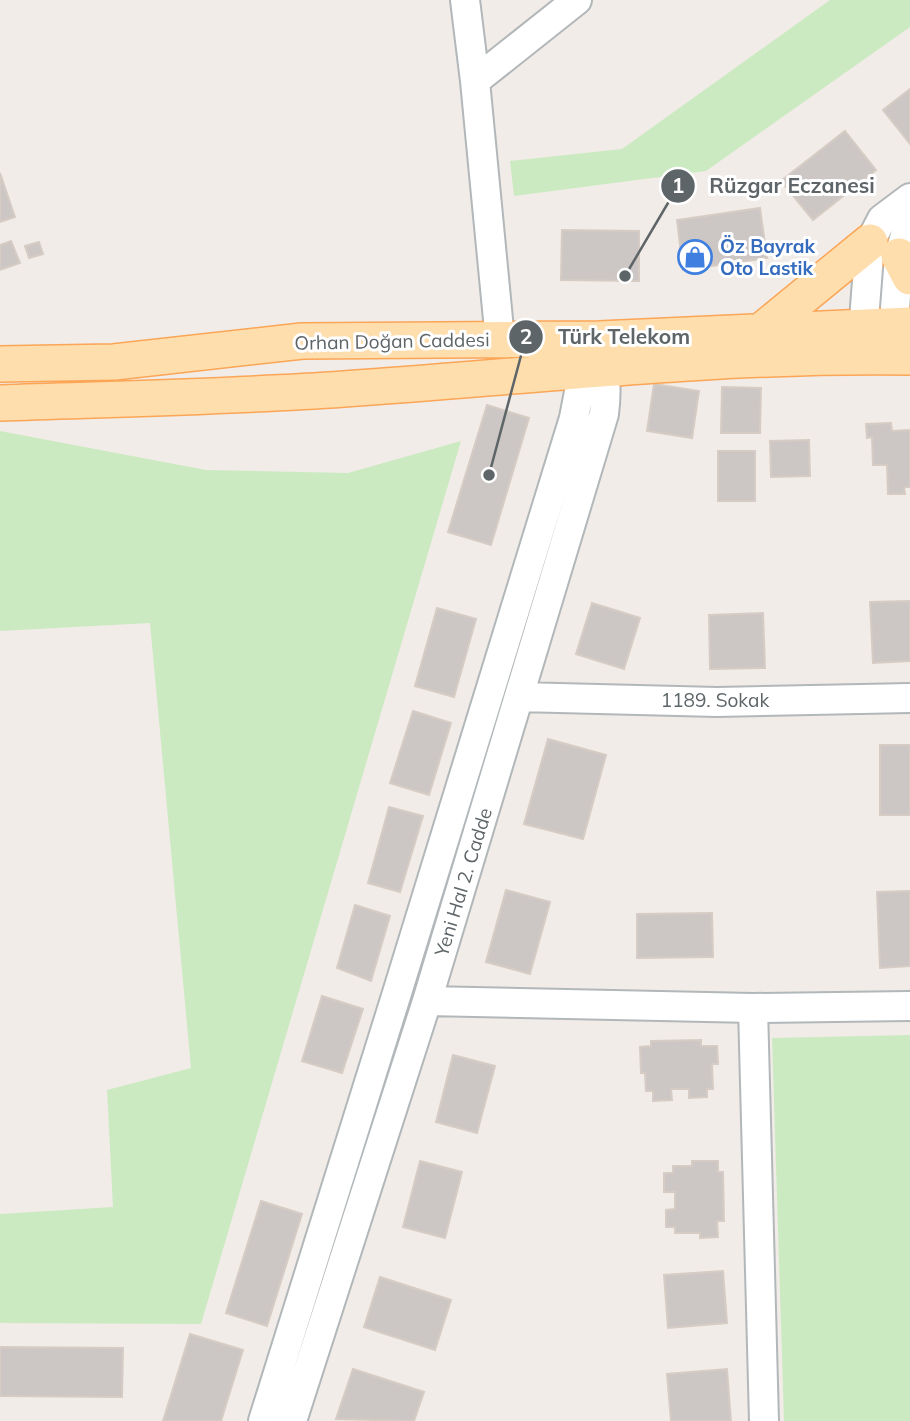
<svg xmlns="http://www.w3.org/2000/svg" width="910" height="1421" font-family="Mulish,sans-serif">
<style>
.green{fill:#cceac2}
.building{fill:#ccc7c4;stroke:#d6ccc4;stroke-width:2}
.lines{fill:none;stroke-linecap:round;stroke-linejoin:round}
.minor-casing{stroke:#b2b7ba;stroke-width:32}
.major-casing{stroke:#fba556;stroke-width:38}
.minor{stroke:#fff;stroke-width:28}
.major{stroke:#ffdeae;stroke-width:35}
.labels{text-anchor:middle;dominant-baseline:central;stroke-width:6;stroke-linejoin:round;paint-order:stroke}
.shop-label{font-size:19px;font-weight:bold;fill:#366cbe;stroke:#fff;text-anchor:start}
.street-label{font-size:19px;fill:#5e6568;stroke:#fff}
.leader{fill:none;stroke:#5e6568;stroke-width:2.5}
.callout-dot{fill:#5e6568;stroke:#fff;stroke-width:2.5}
.mark-label{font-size:21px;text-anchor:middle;font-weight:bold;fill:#fff}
.callout-label{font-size:21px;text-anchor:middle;font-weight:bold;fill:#5e6568;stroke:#fff;stroke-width:6;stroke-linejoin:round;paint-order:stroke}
</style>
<rect width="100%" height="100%" fill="#f1ece7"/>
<!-- green -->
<path class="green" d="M 830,0 L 910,0 L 910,27 L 706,171 L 514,196 L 510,161 L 622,149 Z
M 0,431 L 206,470 L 348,473 L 461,441 L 201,1324 L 0,1323 L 0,1214 L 113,1207 L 107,1090 L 191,1068 L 150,623 L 0,631 Z
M 910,1035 L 910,1421 L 784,1421 L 772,1038 Z"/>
<!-- building -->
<path class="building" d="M 910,89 L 910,144 L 883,110 Z
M 845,131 L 876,170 L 813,220 L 781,181 Z
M 0,173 L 15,217 L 0,222 Z
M 760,208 L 767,258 L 683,270 L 677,220 Z
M 562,230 L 639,231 L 639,281 L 561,280 Z
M 11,241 L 20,263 L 0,270 L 0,245 Z
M 39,242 L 43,254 L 29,258 L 25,246 Z
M 654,384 L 699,391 L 692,438 L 647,431 Z
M 722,387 L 761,388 L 760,433 L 721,433 Z
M 487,405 L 529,418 L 491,545 L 448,532 Z
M 891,423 L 892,431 L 910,430 L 910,487 L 904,487 L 905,494 L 888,494 L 887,465 L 873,465 L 872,437 L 867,438 L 866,424 Z
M 809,440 L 810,476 L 771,477 L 770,441 Z
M 718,451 L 755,451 L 755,501 L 718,501 Z
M 910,601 L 910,661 L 873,663 L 870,602 Z
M 592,603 L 640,618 L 624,669 L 576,654 Z
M 437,608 L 476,619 L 454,697 L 415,686 Z
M 763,613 L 765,668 L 710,669 L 709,615 Z
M 413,711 L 451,723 L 429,795 L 390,783 Z
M 548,739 L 606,755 L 583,839 L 524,824 Z
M 880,745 L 910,745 L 910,815 L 880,815 Z
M 389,807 L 423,816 L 400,892 L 368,883 Z
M 506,890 L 550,902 L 530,974 L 486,962 Z
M 910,891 L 910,966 L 880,968 L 877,892 Z
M 355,905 L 390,916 L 371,981 L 337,968 Z
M 712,913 L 713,957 L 637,958 L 637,914 Z
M 322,996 L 363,1009 L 342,1073 L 302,1061 Z
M 701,1040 L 701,1046 L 717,1046 L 718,1064 L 712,1064 L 713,1089 L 707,1089 L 707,1097 L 689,1098 L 689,1089 L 671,1089 L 672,1100 L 653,1101 L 653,1091 L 646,1091 L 645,1073 L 641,1073 L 640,1047 L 651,1046 L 651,1041 Z
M 453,1055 L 495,1066 L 477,1133 L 436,1122 Z
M 420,1161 L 462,1172 L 445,1238 L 403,1227 Z
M 692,1161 L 718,1161 L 718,1172 L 723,1172 L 724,1221 L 717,1221 L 718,1237 L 700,1238 L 700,1233 L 675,1233 L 675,1227 L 666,1227 L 666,1210 L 675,1209 L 675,1192 L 664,1192 L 664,1173 L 673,1173 L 673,1166 L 692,1166 Z
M 261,1201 L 302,1214 L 267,1326 L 226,1313 Z
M 723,1271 L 727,1323 L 668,1328 L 664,1275 Z
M 380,1277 L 451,1300 L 435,1350 L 364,1327 Z
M 190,1334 L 243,1350 L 221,1421 L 163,1421 Z
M 0,1347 L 123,1348 L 122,1397 L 0,1396 Z
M 353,1369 L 424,1392 L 414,1421 L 336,1419 Z
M 727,1369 L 731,1421 L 671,1421 L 667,1374 Z"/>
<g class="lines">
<!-- minor casing -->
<g class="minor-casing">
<path id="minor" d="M 465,0 L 475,81 L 500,340
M 475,81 L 577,0
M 862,346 L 870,242 L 882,219 L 910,198
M 892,347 L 899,256 L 910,218
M 519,697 L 717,702 L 910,698
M 427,1001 L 753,1008 L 910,1006
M 753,1008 L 764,1421
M 263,1421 L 397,993 L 574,418 L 583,371 L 581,352
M 292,1421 L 427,1001 L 604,414 C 607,391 606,371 601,348"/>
</g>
<!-- major casing -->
<g class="major-casing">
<path id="major" d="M 899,256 L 910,277
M 760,332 L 870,242
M 0,364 L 114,362 L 302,341 L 599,339 L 910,325
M 0,403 C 115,399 230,397 344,389 C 532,376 721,354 910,357"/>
</g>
<!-- minor -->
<use href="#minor" class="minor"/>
<!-- major -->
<use href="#major" class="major"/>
</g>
<!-- icons -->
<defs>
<g id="shop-ring" transform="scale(1.75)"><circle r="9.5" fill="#fff" stroke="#3f7fe0" stroke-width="1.5"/><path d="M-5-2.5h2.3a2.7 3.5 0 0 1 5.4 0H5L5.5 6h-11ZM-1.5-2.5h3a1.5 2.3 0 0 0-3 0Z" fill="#3f7fe0"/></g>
</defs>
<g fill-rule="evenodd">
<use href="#shop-ring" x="695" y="257"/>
</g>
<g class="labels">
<!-- shop labels -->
<g class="shop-label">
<text x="720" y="246">Öz Bayrak<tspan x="720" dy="22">Oto Lastik</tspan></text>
</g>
<!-- street labels -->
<g class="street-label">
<text transform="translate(392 341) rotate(-1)">Orhan Doğan Caddesi</text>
<text x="715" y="700">1189. Sokak</text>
<text transform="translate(463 882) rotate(-73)">Yeni Hal 2. Cadde</text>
</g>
</g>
<!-- callouts -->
<path class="leader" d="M625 276L678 186M489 475L526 337"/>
<g class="callout-dot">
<circle cx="625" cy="276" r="7"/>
<circle cx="489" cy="475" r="7"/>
<circle cx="678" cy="186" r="18"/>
<circle cx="526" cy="337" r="18"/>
</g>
<g class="mark-label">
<text x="678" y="193">1</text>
<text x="526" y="344">2</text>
</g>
<g class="callout-label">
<text x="792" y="193">Rüzgar Eczanesi</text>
<text x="624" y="344">Türk Telekom</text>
</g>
</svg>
